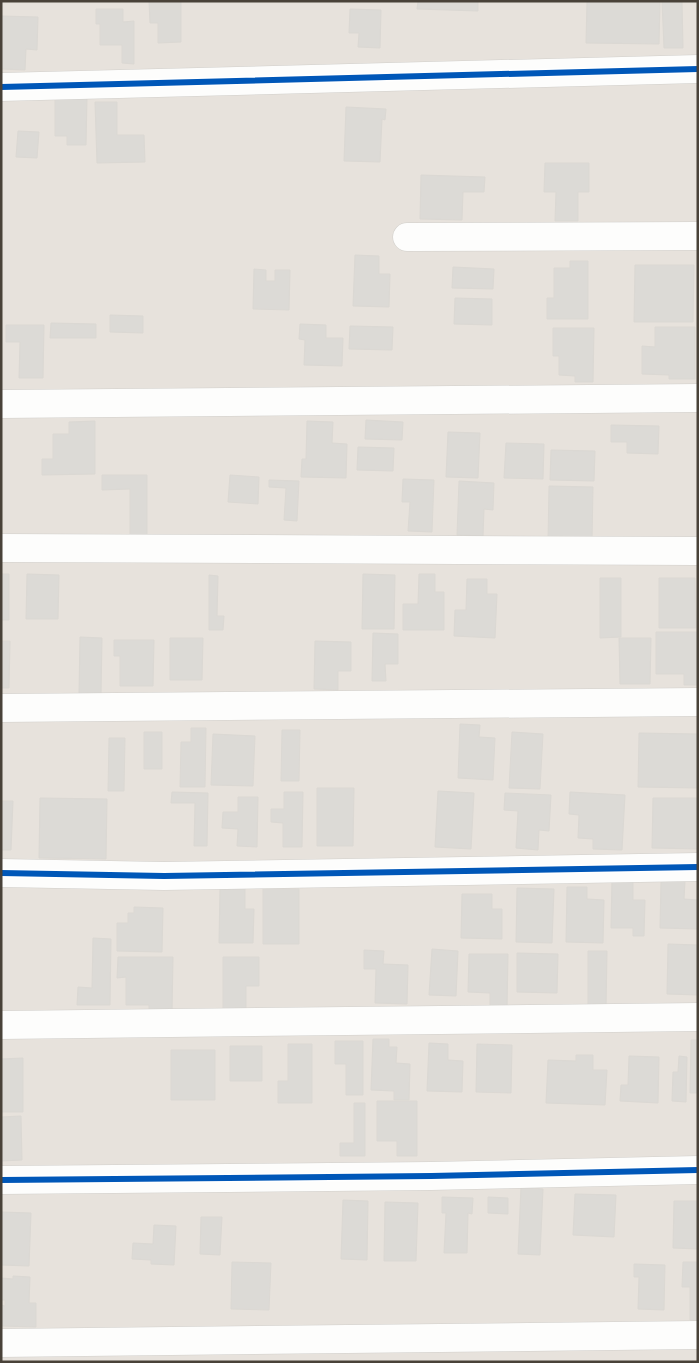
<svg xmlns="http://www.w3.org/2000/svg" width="699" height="1363" font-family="Jost,sans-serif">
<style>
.residential{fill:#e7e2dc}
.building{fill:#dcdad6;stroke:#dbd8d3}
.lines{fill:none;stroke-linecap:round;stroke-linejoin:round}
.minor-casing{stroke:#d1cfcb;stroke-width:29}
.minor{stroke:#fdfdfc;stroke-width:28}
.cycleway-casing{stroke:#fff;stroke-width:9}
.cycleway{stroke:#0057b8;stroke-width:6}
</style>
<rect width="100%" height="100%" fill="#f3f1ed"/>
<!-- residential -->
<path class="residential" d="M 1,1 L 698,1 L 698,1362 L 1,1362 Z"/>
<!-- building -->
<path class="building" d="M 149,1 L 181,1 L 181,42 L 158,43 L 158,23 L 150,23 Z
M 418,1 L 478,1 L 478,11 L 417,9 Z
M 587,1 L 660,1 L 659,44 L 586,43 Z
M 662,1 L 682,1 L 683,48 L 664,48 Z
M 96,9 L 123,9 L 123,22 L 134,21 L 134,64 L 122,63 L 122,45 L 100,45 L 100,24 L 96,24 Z
M 350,9 L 381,10 L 380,48 L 358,47 L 359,33 L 349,33 Z
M 1,16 L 38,17 L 37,50 L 26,49 L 25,70 L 1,69 Z
M 55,97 L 87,97 L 86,145 L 67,145 L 67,136 L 55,136 Z
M 95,102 L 117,102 L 117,135 L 144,135 L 145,162 L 97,163 Z
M 346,107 L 386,109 L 385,120 L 382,119 L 380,162 L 344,161 Z
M 18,131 L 39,132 L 37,158 L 16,157 Z
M 545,163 L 589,163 L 589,192 L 578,192 L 578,221 L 555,221 L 556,192 L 544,192 Z
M 421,175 L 485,177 L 484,192 L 463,192 L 462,220 L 420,219 Z
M 355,255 L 379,256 L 379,274 L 390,274 L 389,307 L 353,306 Z
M 570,261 L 588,261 L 588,319 L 547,319 L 547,298 L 554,298 L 554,268 L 570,268 Z
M 635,265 L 694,265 L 693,322 L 634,322 Z
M 453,267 L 494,269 L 493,289 L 452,288 Z
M 254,269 L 266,270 L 266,281 L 275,281 L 275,270 L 290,270 L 289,310 L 253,309 Z
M 455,298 L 492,299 L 492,325 L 454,324 Z
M 110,315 L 143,316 L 143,333 L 110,332 Z
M 51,323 L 96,324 L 96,338 L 50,338 Z
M 300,324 L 326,325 L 326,338 L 343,338 L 342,366 L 304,365 L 305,340 L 299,339 Z
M 6,325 L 44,325 L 43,378 L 19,378 L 20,342 L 6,342 Z
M 350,326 L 393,327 L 392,350 L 349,349 Z
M 655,327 L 695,327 L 695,379 L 669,379 L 669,375 L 642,374 L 642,346 L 655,347 Z
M 553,328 L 594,328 L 593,382 L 575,382 L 575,376 L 559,375 L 559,356 L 553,356 Z
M 366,420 L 403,422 L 402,440 L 365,439 Z
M 95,421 L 95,474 L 42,475 L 42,459 L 53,459 L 53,434 L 69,434 L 69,422 Z
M 307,421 L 333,422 L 332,443 L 347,444 L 346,478 L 301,477 L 302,459 L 306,459 Z
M 611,425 L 659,426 L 658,454 L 627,453 L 627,442 L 611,442 Z
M 448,432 L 480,433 L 478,478 L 446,477 Z
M 506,443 L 544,444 L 543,479 L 504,478 Z
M 358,447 L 394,448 L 393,471 L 357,470 Z
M 551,450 L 595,451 L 594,481 L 550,480 Z
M 102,475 L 147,475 L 147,536 L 130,536 L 130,489 L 102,490 Z
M 230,475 L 259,477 L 258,504 L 228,502 Z
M 403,479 L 434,480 L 432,532 L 408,531 L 410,502 L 402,502 Z
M 269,480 L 299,481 L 297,521 L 284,520 L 286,488 L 269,487 Z
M 459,481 L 494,483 L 493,510 L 484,509 L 483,536 L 457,535 Z
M 549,486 L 593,487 L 592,542 L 548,541 Z
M 1,574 L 9,574 L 9,620 L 1,620 Z
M 27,574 L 59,575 L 58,619 L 26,619 Z
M 363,574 L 395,575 L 394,629 L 362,629 Z
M 419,574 L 435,574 L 435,592 L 444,592 L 444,630 L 403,630 L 403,604 L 418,604 Z
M 209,575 L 218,576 L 217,616 L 224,616 L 223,630 L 209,630 Z
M 600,578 L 621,578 L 621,637 L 600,638 Z
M 659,578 L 695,578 L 696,628 L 659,628 Z
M 467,579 L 487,579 L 487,594 L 497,594 L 495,638 L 454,636 L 455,610 L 466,610 Z
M 656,632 L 698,632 L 698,685 L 684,685 L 684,674 L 656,674 Z
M 373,633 L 398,634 L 398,664 L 385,664 L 386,681 L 372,681 Z
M 80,637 L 102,638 L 101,694 L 79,694 Z
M 170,638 L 203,638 L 202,680 L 170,680 Z
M 619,638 L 651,638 L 650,684 L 620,684 Z
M 114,640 L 154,640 L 153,686 L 120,686 L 120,656 L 114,656 Z
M 1,641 L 10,641 L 9,688 L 1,688 Z
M 315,641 L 351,642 L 351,671 L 338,671 L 338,690 L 314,689 Z
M 460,724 L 480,725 L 479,737 L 495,738 L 493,780 L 458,778 Z
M 191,728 L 206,728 L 205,787 L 180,787 L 181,742 L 191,742 Z
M 282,730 L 300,730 L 299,781 L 281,781 Z
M 144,732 L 162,732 L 162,769 L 144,769 Z
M 512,732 L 543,734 L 540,789 L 509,788 Z
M 639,733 L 698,734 L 698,788 L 638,787 Z
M 213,734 L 255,736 L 253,786 L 211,785 Z
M 109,738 L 125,738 L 124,791 L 108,791 Z
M 317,788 L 354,788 L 353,846 L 317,846 Z
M 438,791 L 474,793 L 471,849 L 435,847 Z
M 172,792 L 208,793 L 207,846 L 194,846 L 195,803 L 171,803 Z
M 284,792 L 303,792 L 302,847 L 283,847 L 283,823 L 271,822 L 271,809 L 284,809 Z
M 570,792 L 625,795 L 622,850 L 593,849 L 593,839 L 578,838 L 579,815 L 569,814 Z
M 505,793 L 551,795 L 549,831 L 539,830 L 538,850 L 516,848 L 518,811 L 504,810 Z
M 238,797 L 258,797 L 257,847 L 237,846 L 238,829 L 222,828 L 223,812 L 238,812 Z
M 40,798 L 107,799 L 106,859 L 39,858 Z
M 653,798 L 698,798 L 698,849 L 652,848 Z
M 1,801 L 13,801 L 11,850 L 1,850 Z
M 612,878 L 633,879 L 633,900 L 645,900 L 644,936 L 633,936 L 633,928 L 611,928 Z
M 661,881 L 685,881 L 684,899 L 698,900 L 698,929 L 660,928 Z
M 567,887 L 587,887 L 587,899 L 604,900 L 603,943 L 566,942 Z
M 220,888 L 245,889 L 245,909 L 254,909 L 253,943 L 219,943 Z
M 517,888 L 554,889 L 552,943 L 516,942 Z
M 263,889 L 299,889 L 299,944 L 263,944 Z
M 462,894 L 492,894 L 492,909 L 502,909 L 502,939 L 461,938 Z
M 134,907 L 163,908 L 162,952 L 117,951 L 117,923 L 128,923 L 128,913 L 134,913 Z
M 93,938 L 111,939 L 110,1005 L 77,1005 L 78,987 L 92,988 Z
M 668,944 L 698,945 L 698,995 L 667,994 Z
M 432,949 L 458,951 L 456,996 L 429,995 Z
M 364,950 L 384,951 L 383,964 L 408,965 L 407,1004 L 375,1003 L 376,969 L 364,969 Z
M 588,951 L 607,951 L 606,1008 L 588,1007 Z
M 517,953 L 558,954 L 557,993 L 517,992 Z
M 469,954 L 508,954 L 507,1008 L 490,1008 L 490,993 L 468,992 Z
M 118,957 L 173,957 L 172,1013 L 149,1012 L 149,1005 L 126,1005 L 126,977 L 117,978 Z
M 223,957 L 259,957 L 259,986 L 246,986 L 246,1015 L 223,1016 Z
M 373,1039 L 389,1039 L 389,1047 L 397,1047 L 396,1063 L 410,1064 L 409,1100 L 394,1100 L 394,1091 L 371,1090 Z
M 691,1040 L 698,1040 L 698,1093 L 690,1093 Z
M 335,1041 L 363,1041 L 363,1095 L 346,1095 L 346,1064 L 335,1064 Z
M 429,1043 L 448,1044 L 448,1060 L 463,1061 L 462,1092 L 427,1091 Z
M 288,1044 L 312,1044 L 312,1103 L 278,1103 L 278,1081 L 288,1081 Z
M 477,1044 L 512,1045 L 511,1093 L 476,1092 Z
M 230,1046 L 262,1046 L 262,1081 L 230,1081 Z
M 171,1050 L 215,1050 L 215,1100 L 171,1100 Z
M 576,1055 L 593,1055 L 593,1070 L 607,1070 L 605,1105 L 546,1103 L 548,1060 L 576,1061 Z
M 629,1056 L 659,1057 L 658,1103 L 620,1101 L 621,1085 L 628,1085 Z
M 679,1056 L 687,1057 L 686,1102 L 672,1101 L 673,1072 L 678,1072 Z
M 23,1058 L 23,1112 L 1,1112 L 1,1059 Z
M 377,1101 L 417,1101 L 417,1156 L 397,1156 L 397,1141 L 377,1141 Z
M 354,1103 L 365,1103 L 365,1156 L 340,1156 L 340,1143 L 354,1143 Z
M 21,1116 L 22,1160 L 1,1161 L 1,1117 Z
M 521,1187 L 543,1189 L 540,1255 L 518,1254 Z
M 575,1194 L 616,1195 L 614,1237 L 573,1235 Z
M 442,1197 L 473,1198 L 472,1214 L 468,1213 L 467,1253 L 444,1253 L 446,1213 L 442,1213 Z
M 488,1197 L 508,1198 L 508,1214 L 488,1213 Z
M 343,1200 L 368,1201 L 367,1260 L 341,1259 Z
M 674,1201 L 698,1201 L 698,1249 L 673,1248 Z
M 385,1202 L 418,1203 L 416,1261 L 384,1261 Z
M 1,1212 L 31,1213 L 29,1266 L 1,1265 Z
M 201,1217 L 222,1217 L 220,1255 L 200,1254 Z
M 154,1225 L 176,1226 L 174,1265 L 151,1264 L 151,1260 L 132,1259 L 133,1243 L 153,1244 Z
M 232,1262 L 271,1263 L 269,1310 L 231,1309 Z
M 683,1262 L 698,1262 L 698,1321 L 690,1320 L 690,1287 L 682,1287 Z
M 634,1264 L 665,1265 L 664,1310 L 638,1309 L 639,1277 L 634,1277 Z
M 13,1276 L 30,1277 L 29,1303 L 36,1303 L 36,1327 L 1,1326 L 1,1305 L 5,1306 L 5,1300 L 1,1300 L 1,1278 L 13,1279 Z"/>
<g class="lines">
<!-- minor casing -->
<g class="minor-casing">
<path id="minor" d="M 1,87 L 698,69
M 407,237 L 698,236
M 1,404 L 698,398
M 1,548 L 698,551
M 1,708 L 698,702
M 1,873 L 164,876 L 698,867
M 1,1025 L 698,1017
M 1,1180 L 431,1176 L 698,1170
M 1,1343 L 698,1335"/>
</g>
<!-- minor -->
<use href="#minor" class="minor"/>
<!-- cycleway casing -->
<g class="cycleway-casing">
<path id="cycleway" d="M 1,87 L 698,69
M 1,873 L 164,876 L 698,867
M 1,1180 L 431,1176 L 698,1170"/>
</g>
<!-- cycleway -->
<use href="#cycleway" class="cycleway"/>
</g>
<!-- border -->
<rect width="699" height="1363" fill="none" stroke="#494239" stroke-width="5"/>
</svg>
